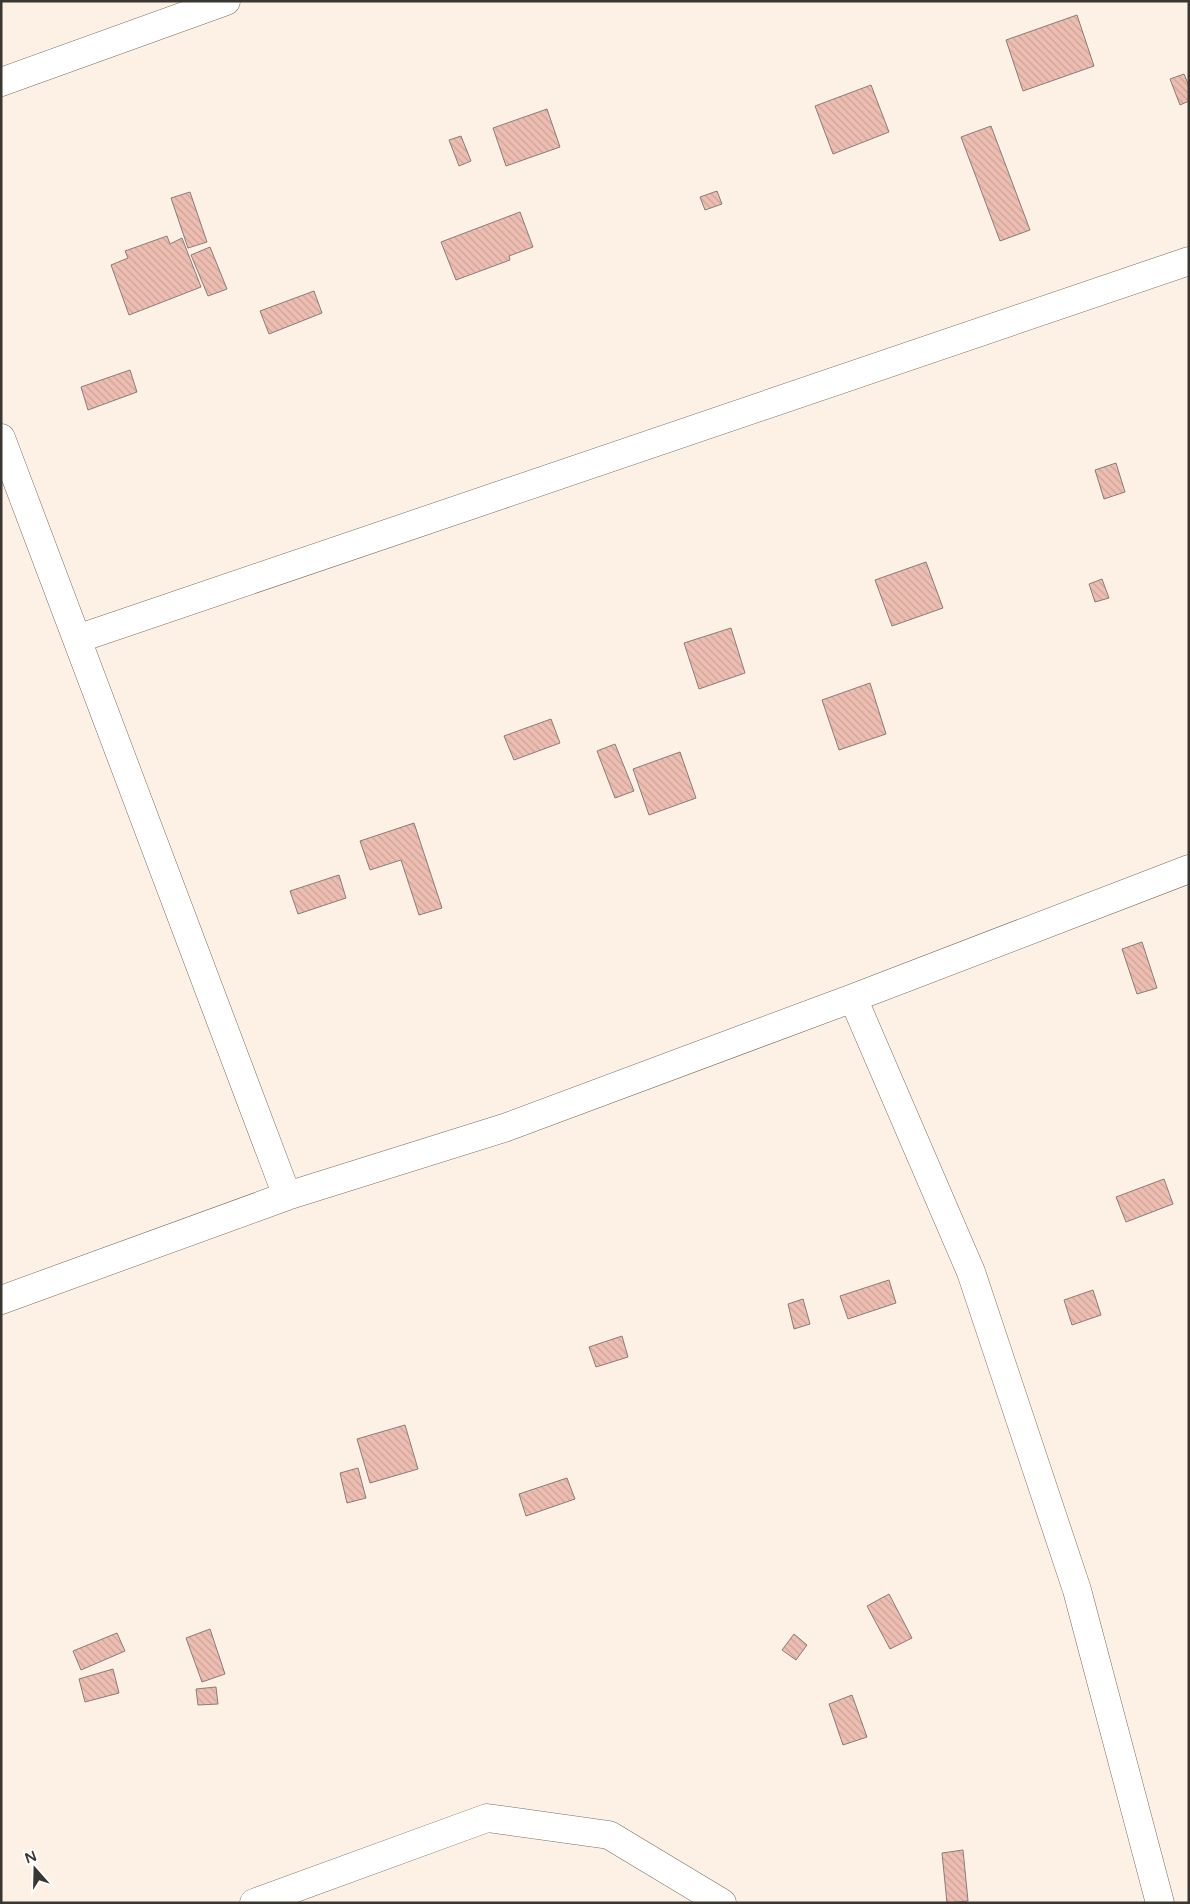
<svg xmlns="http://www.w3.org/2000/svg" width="1190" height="1904" font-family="'Varela Round',sans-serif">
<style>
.building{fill:url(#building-back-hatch);stroke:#8b7c78}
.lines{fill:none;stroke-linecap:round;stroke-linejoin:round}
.minor-casing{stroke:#786e63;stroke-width:29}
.minor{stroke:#fff;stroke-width:28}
</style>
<defs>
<pattern id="building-back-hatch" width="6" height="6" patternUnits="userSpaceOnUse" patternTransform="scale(1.25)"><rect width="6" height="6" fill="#edbdb1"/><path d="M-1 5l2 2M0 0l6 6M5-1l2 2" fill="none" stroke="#cca399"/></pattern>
</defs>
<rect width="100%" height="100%" fill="#fdf1e5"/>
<!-- building -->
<path class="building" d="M 1077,15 L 1094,66 L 1023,91 L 1006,40 Z
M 1184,74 L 1189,86 L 1189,101 L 1180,105 L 1170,79 Z
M 871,85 L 889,132 L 833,154 L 815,106 Z
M 547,109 L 560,147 L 506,166 L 493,128 Z
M 991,126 L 1030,230 L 1000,241 L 961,137 Z
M 461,136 L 471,161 L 459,166 L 449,140 Z
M 717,191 L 722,204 L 705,210 L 700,197 Z
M 190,192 L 207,242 L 188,248 L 171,198 Z
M 520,212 L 533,247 L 509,256 L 510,260 L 456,280 L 441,242 Z
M 167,236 L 170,244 L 182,238 L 201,287 L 129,315 L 111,265 L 128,258 L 125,251 Z
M 210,247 L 227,289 L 208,296 L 191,255 Z
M 314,291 L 322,313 L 269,334 L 260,311 Z
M 130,370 L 137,392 L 88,410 L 81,387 Z
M 1116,463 L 1125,492 L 1104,499 L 1095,470 Z
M 926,562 L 943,608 L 892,626 L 875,580 Z
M 1102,579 L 1109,598 L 1095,602 L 1089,584 Z
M 731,628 L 745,673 L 699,689 L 684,643 Z
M 870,683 L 886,734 L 839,750 L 822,700 Z
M 551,719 L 560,743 L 514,760 L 504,736 Z
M 615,744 L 634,791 L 615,798 L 597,751 Z
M 680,752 L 696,798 L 649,815 L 633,769 Z
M 414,823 L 442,908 L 419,915 L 401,860 L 370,870 L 360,841 Z
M 339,875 L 346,898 L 298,914 L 290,891 Z
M 1142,942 L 1157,988 L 1137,994 L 1122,949 Z
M 1164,1179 L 1173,1204 L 1126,1222 L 1116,1197 Z
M 889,1280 L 896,1303 L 848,1319 L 840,1296 Z
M 1093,1290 L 1101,1315 L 1072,1325 L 1064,1300 Z
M 803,1299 L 810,1324 L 794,1329 L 788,1304 Z
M 622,1336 L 628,1357 L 596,1367 L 589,1347 Z
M 405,1425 L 418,1469 L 370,1483 L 357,1439 Z
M 358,1468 L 366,1498 L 347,1503 L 340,1473 Z
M 567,1478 L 575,1499 L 526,1516 L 519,1494 Z
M 889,1594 L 912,1638 L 890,1649 L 867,1606 Z
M 210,1629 L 225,1674 L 202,1682 L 186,1638 Z
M 117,1633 L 125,1651 L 81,1670 L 73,1651 Z
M 794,1634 L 807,1645 L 796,1660 L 782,1650 Z
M 113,1669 L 119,1693 L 85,1702 L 79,1679 Z
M 216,1687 L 218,1704 L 198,1705 L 196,1689 Z
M 852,1695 L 867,1737 L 843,1745 L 829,1704 Z
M 963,1850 L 968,1901 L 947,1903 L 942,1853 Z"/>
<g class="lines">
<!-- minor casing -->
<g class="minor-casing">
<path id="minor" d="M 1,82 L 226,1
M 1,438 L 287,1196
M 77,639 L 1189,261
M 853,998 L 971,1272 L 1077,1590 L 1160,1903
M 1,1300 L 287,1196 L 507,1127 L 853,998 L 1189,869
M 254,1903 L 487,1818 L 609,1835 L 722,1903"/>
</g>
<!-- minor -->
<use href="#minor" class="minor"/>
</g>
<!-- border -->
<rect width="1190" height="1904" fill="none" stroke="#3a3631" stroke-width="5"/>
<!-- north arrow -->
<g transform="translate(35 1869) rotate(340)" stroke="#ffffff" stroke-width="4" paint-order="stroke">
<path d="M0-4L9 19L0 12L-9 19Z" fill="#3a3631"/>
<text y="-8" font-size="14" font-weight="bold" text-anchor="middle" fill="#3a3631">N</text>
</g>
</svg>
